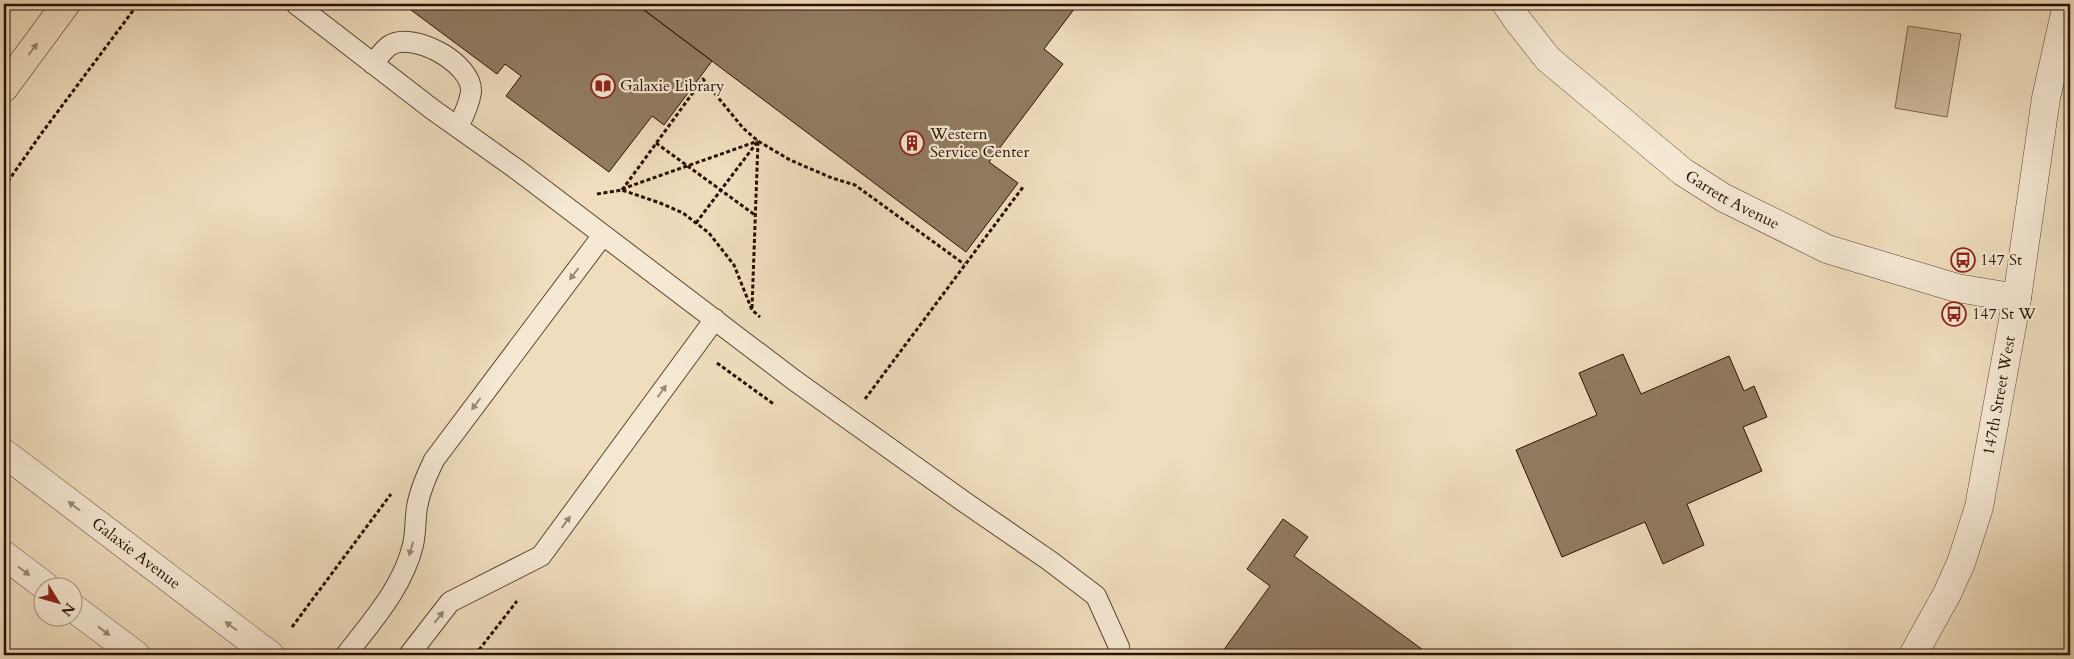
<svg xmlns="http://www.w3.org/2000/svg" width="2074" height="659" font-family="Cardo,serif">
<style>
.green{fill:#ceba9d;stroke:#7c664e}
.building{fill:#917b62;stroke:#2b1100}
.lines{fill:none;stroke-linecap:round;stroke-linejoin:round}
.service-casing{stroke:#5c442f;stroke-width:22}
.minor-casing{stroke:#5c442f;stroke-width:29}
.tertiary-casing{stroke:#5c442f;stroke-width:29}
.trunk-casing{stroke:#2b1100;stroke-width:29}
.path{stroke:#2b1100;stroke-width:3;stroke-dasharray:4 2.5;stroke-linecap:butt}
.service{stroke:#f5e9d4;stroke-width:20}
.minor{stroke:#f5e9d4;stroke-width:28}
.tertiary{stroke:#f5e9d4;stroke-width:28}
.trunk{stroke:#efddbd;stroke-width:28}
.oneway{fill:#978168}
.oneway2{fill:#9a8875}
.labels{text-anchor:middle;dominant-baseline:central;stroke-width:4.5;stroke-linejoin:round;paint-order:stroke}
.poi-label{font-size:16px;fill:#2b1100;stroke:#f5e9d4;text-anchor:start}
.street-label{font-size:16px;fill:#2b1100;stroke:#f5e9d4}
</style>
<rect width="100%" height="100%" fill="#efddbd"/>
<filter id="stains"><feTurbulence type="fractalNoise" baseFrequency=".004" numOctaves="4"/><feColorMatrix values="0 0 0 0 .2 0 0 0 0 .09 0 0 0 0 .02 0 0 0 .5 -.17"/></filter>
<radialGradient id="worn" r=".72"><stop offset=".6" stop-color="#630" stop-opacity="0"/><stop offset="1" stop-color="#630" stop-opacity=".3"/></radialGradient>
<!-- green -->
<path class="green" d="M 1908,26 L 1961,34 L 1947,117 L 1895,108 Z"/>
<!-- building -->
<path class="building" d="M 403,4 L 636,4 L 712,61 L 664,125 L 652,116 L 609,172 L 506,96 L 521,76 L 505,64 L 497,74 Z
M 636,4 L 1078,4 L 1044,49 L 1063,64 L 989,162 L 1018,183 L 966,252 Z
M 1623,354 L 1641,394 L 1729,356 L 1744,391 L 1754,386 L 1767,417 L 1743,427 L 1762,471 L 1687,504 L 1704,545 L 1663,564 L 1645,522 L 1562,557 L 1516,450 L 1597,415 L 1579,373 Z
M 1283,519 L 1308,537 L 1294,556 L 1430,655 L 1220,655 L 1270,586 L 1247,569 Z"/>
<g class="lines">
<!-- service casing -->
<g class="service-casing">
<path id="service" d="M 296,4 L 432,109 L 519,171 L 794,380 L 963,501 L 1050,561 L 1096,596 L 1119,647 L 1120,655
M 373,64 C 378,58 383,50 389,46 C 412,30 472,63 471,91 C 470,102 463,117 458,127
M 346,655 C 372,621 403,587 413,545 C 416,532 415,519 417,507 C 420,490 427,475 434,460 L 603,235
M 409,655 L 450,602 L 541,556 L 715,319"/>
</g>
<!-- minor casing -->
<g class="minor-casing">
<g id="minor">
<path id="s1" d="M 1506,4 L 1518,21 L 1548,59 L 1683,172 L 1724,198 L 1827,249 L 1957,288 L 2017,298"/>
</g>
</g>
<!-- tertiary casing -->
<g class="tertiary-casing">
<g id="tertiary">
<path id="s2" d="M 4,453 L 270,655"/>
<path d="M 4,555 L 45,586"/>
<path d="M 72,607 L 136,655"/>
<path id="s3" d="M 1913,655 L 1947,594 L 1961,563 L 1979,507 L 2017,298 L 2046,98 L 2067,4"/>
</g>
</g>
<!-- trunk casing -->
<g class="trunk-casing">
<path id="trunk" d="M 4,88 L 66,4"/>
</g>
<!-- path -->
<path class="path" d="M 1937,4 L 1941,6
M 656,143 L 755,215
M 4,187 L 41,134 L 138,4
M 622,189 L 758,141
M 622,190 L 703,79 L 743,128 L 758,141 L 790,160 L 832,178 L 855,185 L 964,264
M 597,194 L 622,190 L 660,203 L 683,213 L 709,233 L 734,265 L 752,310 L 760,317
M 696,223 L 758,141
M 752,308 L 758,142
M 717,363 L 775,405
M 865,399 L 1023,187
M 292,627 L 391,494
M 475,655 L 517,601"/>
<!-- service -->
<use href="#service" class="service"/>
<!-- minor -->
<use href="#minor" class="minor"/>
<!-- tertiary -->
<use href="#tertiary" class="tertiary"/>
<!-- trunk -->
<use href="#trunk" class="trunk"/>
</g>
<!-- one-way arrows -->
<defs><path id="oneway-solid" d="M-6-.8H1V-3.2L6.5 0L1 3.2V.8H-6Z" transform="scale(1.25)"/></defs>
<use class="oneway" href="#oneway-solid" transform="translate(33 49) rotate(-53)"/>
<g class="oneway2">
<use href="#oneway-solid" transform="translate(574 274) rotate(127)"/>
<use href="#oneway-solid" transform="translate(662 391) rotate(-54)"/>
<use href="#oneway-solid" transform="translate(476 404) rotate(127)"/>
<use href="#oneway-solid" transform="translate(74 506) rotate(-143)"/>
<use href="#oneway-solid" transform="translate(566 522) rotate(-54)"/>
<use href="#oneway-solid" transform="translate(411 549) rotate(106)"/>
<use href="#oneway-solid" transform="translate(24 571) rotate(37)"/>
<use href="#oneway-solid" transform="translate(439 617) rotate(-52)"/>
<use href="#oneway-solid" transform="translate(231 626) rotate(-143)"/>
<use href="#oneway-solid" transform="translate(104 631) rotate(37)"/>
</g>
<!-- icons -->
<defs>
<g id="library-ring" transform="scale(1.25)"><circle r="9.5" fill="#f5e9d4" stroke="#8f2418" stroke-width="1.5"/><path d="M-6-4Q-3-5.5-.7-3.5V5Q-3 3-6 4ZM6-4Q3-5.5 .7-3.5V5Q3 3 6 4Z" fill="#8f2418"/></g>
<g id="building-ring" transform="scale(1.25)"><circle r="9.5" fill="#f5e9d4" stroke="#8f2418" stroke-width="1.5"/><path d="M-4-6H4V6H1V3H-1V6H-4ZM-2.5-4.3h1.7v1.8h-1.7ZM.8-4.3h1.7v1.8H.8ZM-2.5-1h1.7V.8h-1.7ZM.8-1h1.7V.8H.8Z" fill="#8f2418"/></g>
<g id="bus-ring" transform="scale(1.25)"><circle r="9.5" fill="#f5e9d4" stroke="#8f2418" stroke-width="1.5"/><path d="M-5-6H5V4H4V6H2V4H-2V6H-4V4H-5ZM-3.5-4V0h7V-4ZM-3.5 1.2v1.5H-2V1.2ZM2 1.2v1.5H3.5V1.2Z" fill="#8f2418"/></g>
</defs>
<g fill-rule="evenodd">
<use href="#library-ring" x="603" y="86"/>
<use href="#building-ring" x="912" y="143"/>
<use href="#bus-ring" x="1963" y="260"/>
<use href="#bus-ring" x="1954" y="314"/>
</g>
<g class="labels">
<!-- poi labels -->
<g class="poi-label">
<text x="620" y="86">Galaxie Library</text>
<text x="930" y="134">Western<tspan x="930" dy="18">Service Center</tspan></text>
<text x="1980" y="260">147 St</text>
<text x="1972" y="314">147 St W</text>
</g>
<!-- street labels -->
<g class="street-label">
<text stroke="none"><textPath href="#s1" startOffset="302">Garrett Avenue</textPath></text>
<text stroke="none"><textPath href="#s3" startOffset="276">147th Street West</textPath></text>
<text stroke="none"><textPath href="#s2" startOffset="166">Galaxie Avenue</textPath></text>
</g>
</g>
<!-- margin -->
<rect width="2074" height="659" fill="none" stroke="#efddbd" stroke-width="20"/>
<rect x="5" y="5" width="2064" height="649" fill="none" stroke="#2b1100" stroke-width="2.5"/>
<rect x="10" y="10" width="2054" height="639" fill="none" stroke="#2b1100"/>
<!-- north arrow -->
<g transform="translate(58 602) rotate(127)"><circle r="24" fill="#f5e9d4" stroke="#a4937f"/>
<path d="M0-4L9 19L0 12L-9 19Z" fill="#8f2418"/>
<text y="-8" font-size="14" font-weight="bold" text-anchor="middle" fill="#2b1100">N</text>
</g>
<rect width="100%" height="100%" filter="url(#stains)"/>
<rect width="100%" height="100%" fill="url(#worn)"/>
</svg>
